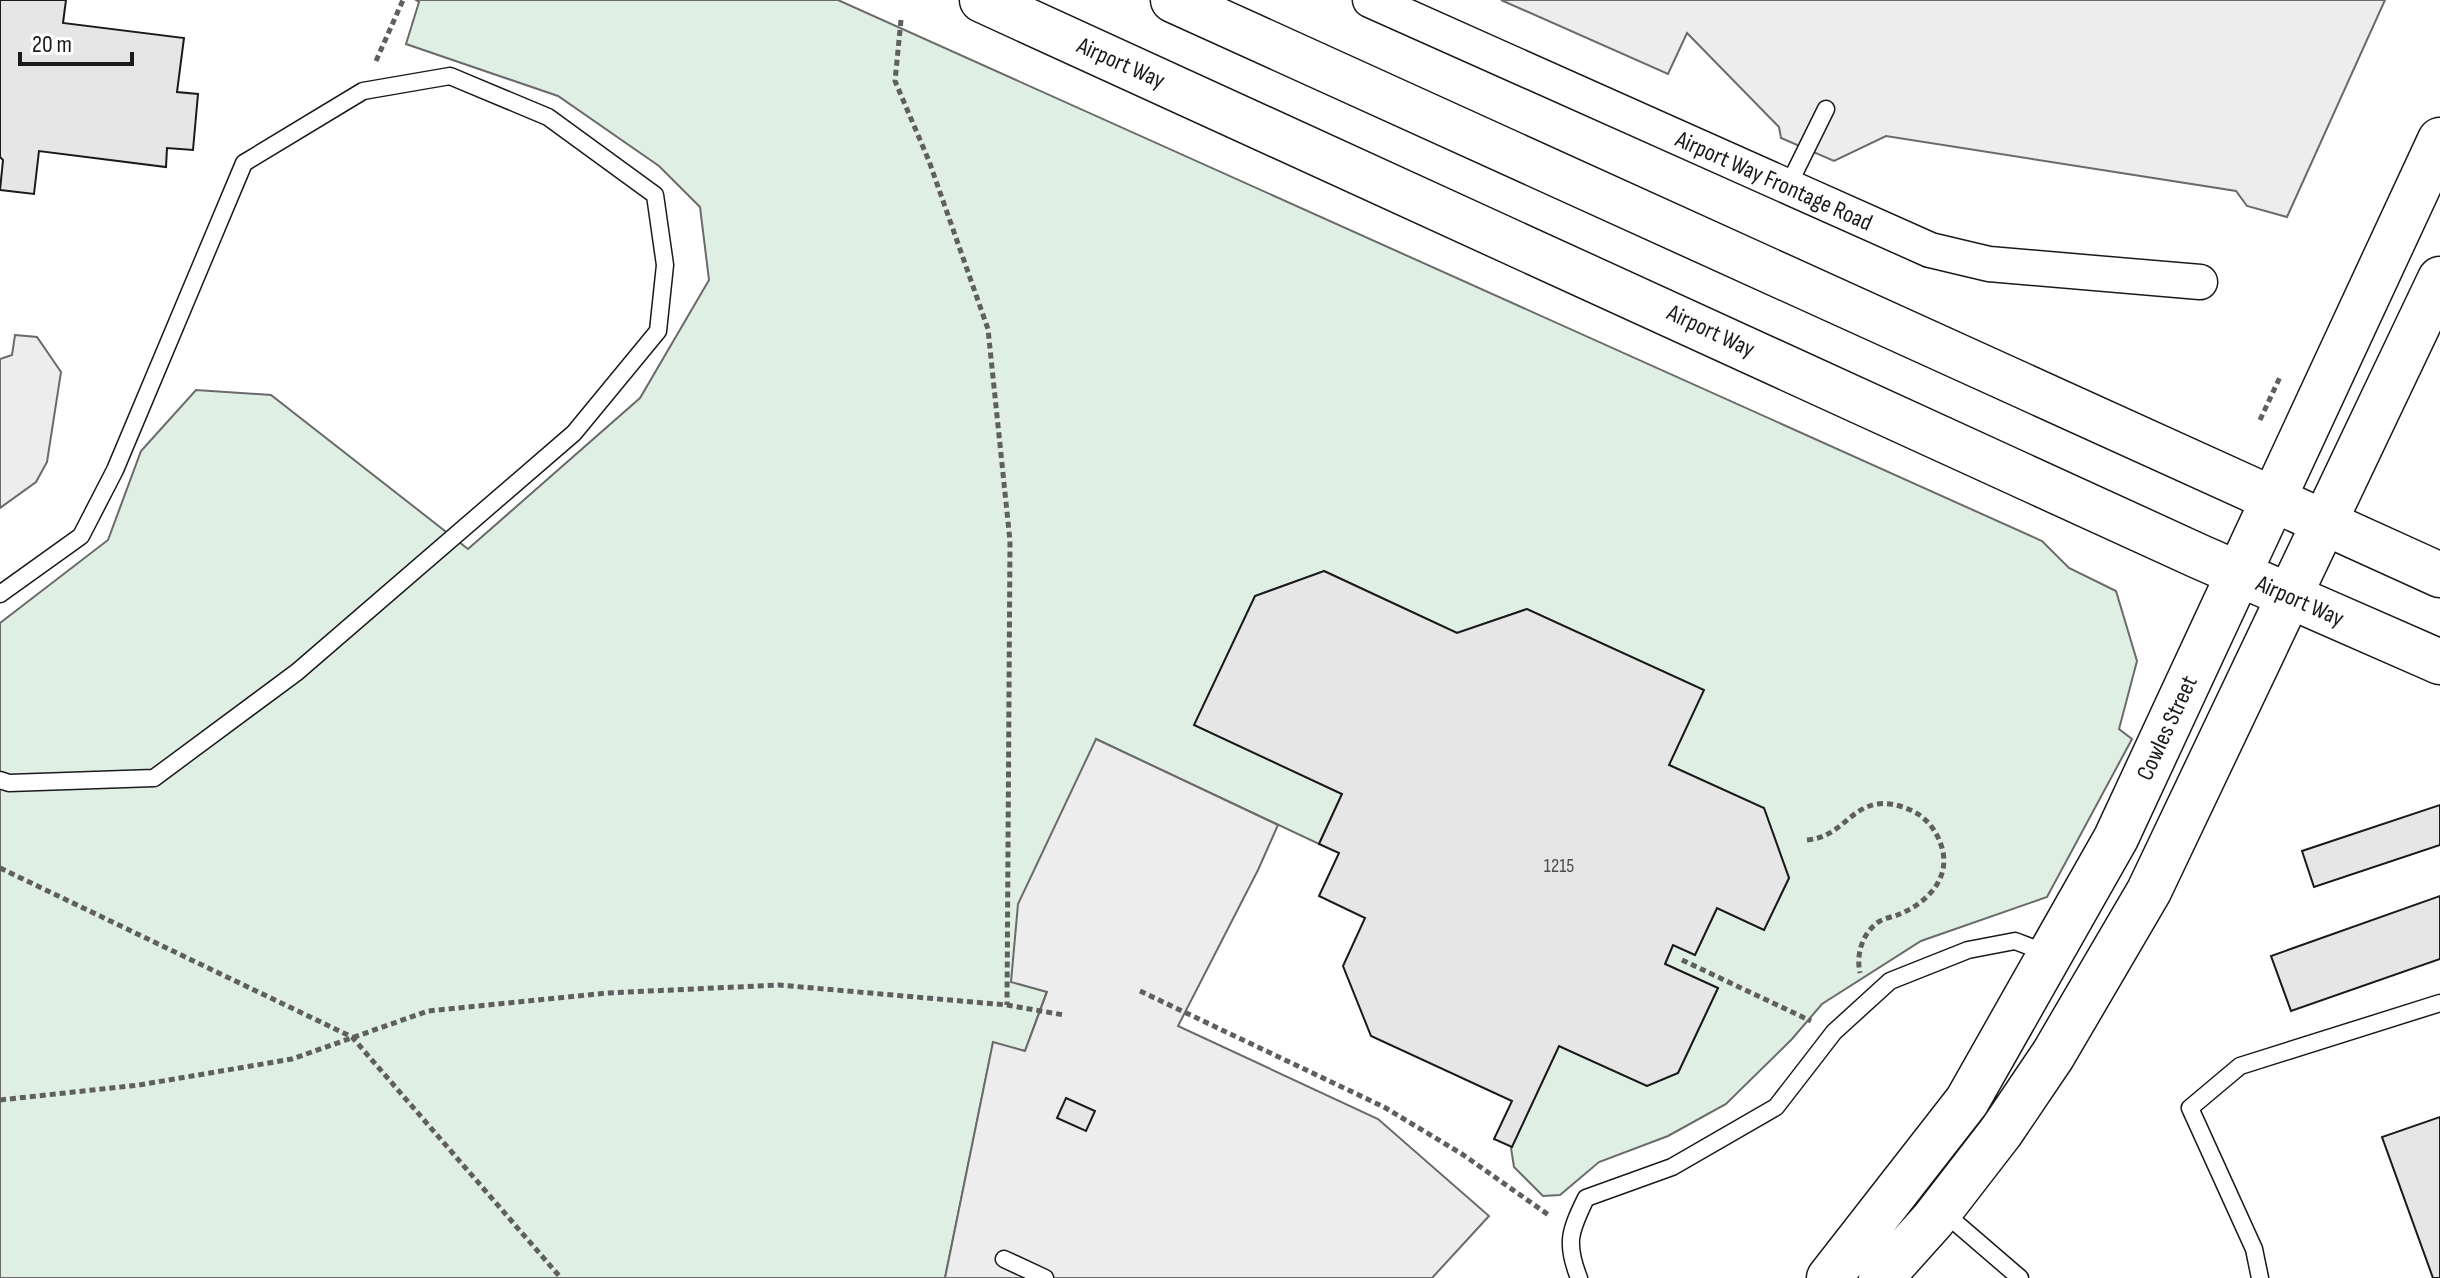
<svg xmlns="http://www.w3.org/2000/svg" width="2440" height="1278" font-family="'Sofia Sans Condensed',sans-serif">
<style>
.green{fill:#e0efe3;stroke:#6a6a6a;stroke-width:2}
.parking{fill:#ededed;stroke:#6a6a6a;stroke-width:2}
.building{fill:#e6e6e6;stroke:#1a1a1a;stroke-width:2}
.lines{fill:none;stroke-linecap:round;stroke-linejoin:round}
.lane-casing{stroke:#1a1a1a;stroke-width:19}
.street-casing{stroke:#1a1a1a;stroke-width:37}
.secondary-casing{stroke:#1a1a1a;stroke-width:47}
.primary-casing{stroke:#1a1a1a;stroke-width:47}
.path{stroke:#5f5f5f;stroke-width:5;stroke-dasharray:6 4;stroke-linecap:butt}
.lane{stroke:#fff;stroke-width:16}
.street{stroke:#fff;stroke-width:34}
.secondary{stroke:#fff;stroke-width:44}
.primary{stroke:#fff;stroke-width:44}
.labels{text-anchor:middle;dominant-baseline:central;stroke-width:6;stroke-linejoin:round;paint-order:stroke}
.number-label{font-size:20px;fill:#4d4d4d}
.street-label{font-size:24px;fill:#1a1a1a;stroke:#fff}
</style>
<rect width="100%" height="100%" fill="#fff"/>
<!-- green -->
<path class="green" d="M 416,0 L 838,0 L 2042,541 L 2069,568 L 2116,591 L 2137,661 L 2119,729 L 2132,739 L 2047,897 L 1921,941 L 1822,1004 L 1792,1039 L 1726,1104 L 1668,1136 L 1599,1162 L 1560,1195 L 1543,1196 L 1514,1167 L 1511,1148 L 1559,1046 L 1647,1086 L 1678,1073 L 1718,988 L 1665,964 L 1673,945 L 1695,955 L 1717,908 L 1764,930 L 1789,878 L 1764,809 L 1669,765 L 1703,690 L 1527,609 L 1457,633 L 1324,571 L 1255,596 L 1195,725 L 1342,794 L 1319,844 L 1096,739 L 1047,991 L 1025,1051 L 993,1043 L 945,1278 L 0,1278 L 0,623 L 108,540 L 141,451 L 196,390 L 271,395 L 468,549 L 640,398 L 709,280 L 700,207 L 659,166 L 558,96 L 406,44 L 419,2 Z"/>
<!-- parking -->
<path class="parking" d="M 1501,0 L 2385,0 L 2287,217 L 2247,206 L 2236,191 L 1886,136 L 1834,161 L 1781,138 L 1779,127 L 1687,33 L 1668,74 Z
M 15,335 L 37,337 L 61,372 L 47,462 L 36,482 L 0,508 L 0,359 L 12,355 Z
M 1096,739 L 1278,825 L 1258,870 L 1178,1026 L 1378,1119 L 1489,1216 L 1432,1278 L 945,1278 L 993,1042 L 1025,1051 L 1047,992 L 1011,982 L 1018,904 Z"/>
<!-- building -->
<path class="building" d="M 0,0 L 66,0 L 63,23 L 184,38 L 177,92 L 198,94 L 193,150 L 167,148 L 166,167 L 39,151 L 34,194 L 0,190 L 3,160 L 0,157 Z
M 1324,571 L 1457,633 L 1527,609 L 1704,690 L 1669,765 L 1764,808 L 1789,878 L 1764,930 L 1717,908 L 1695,955 L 1673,945 L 1665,964 L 1718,988 L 1678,1073 L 1647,1086 L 1559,1046 L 1512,1147 L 1494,1139 L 1512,1101 L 1371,1036 L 1343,966 L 1365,918 L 1319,896 L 1339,853 L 1319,844 L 1342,794 L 1194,725 L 1255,596 Z
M 2440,805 L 2440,845 L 2314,887 L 2302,851 Z
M 2440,896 L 2440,959 L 2291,1011 L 2271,956 Z
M 1066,1098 L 1095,1111 L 1086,1131 L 1057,1118 Z
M 2440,1117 L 2440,1278 L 2433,1278 L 2382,1137 Z"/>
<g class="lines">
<!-- lane casing -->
<g class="lane-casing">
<path id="lane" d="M 1787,188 L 1826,109
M 0,594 L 81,536 L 115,470 L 244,163 L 363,91 L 450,76 L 548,117 L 655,195 L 665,265 L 658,331 L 574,433 L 297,672 L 154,778 L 9,783 L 0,780
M 1941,1210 L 2020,1278
M 1004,1259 L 1045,1278
M 1579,1278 C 1565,1243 1570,1231 1586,1198 L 1672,1167 L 1776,1107 L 1834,1032 L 1890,981 L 1968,950 L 2015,941 L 2049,954
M 2260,1278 L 2254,1249 L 2190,1108 L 2240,1066 L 2440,1003"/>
</g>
<!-- street casing -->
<g class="street-casing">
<path id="street" d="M 1370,0 L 1930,250 L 1989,264 L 2200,282"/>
</g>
<!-- secondary casing -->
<g class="secondary-casing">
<path id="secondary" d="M 1829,1278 L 1967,1101 L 2116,838 L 2440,140
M 1881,1278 L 1933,1220 L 2001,1132 L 2053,1055 L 2149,891 L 2440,279"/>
</g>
<!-- primary casing -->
<g class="primary-casing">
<path id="primary" d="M 982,0 L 2198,556 L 2440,662
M 1173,0 L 2440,575"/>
</g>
<!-- path -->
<path class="path" d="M 901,20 L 895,81 L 929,161 L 988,329 L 1010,541 L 1007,1005
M 376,61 L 403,0
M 2260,420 L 2280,377
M 1807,840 C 1841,837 1848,809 1877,804 C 1891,802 1906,807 1918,814 C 1930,822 1938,834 1942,848 C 1951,879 1926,903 1900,914 C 1893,917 1883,918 1877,923 C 1862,934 1856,955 1860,973
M 0,868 L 352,1037 L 561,1278
M 1682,960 L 1811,1021
M 1140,991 L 1384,1107 L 1462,1154 L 1550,1216
M 0,1100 L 139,1085 L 292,1059 L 428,1011 L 607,993 L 779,985 L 1007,1005 L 1064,1015"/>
<!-- lane -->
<use href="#lane" class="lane"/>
<!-- street -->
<use href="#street" class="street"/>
<!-- secondary -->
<use href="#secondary" class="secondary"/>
<!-- primary -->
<use href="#primary" class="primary"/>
</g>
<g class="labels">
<!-- number labels -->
<g class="number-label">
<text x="1559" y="866">1215</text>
</g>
<!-- street labels -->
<g class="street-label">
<text transform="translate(1121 63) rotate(24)">Airport Way</text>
<text transform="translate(1774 181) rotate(24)">Airport Way Frontage Road</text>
<text transform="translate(1711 331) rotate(25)">Airport Way</text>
<text transform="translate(2300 601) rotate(24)">Airport Way</text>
<text transform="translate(2167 728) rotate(-65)">Cowles Street</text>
</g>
</g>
<!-- scale -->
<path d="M20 52v12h112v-12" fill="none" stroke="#1a1a1a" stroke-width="4"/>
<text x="32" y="52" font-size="24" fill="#1a1a1a" stroke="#ffffff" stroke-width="6" paint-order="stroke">20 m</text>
</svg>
